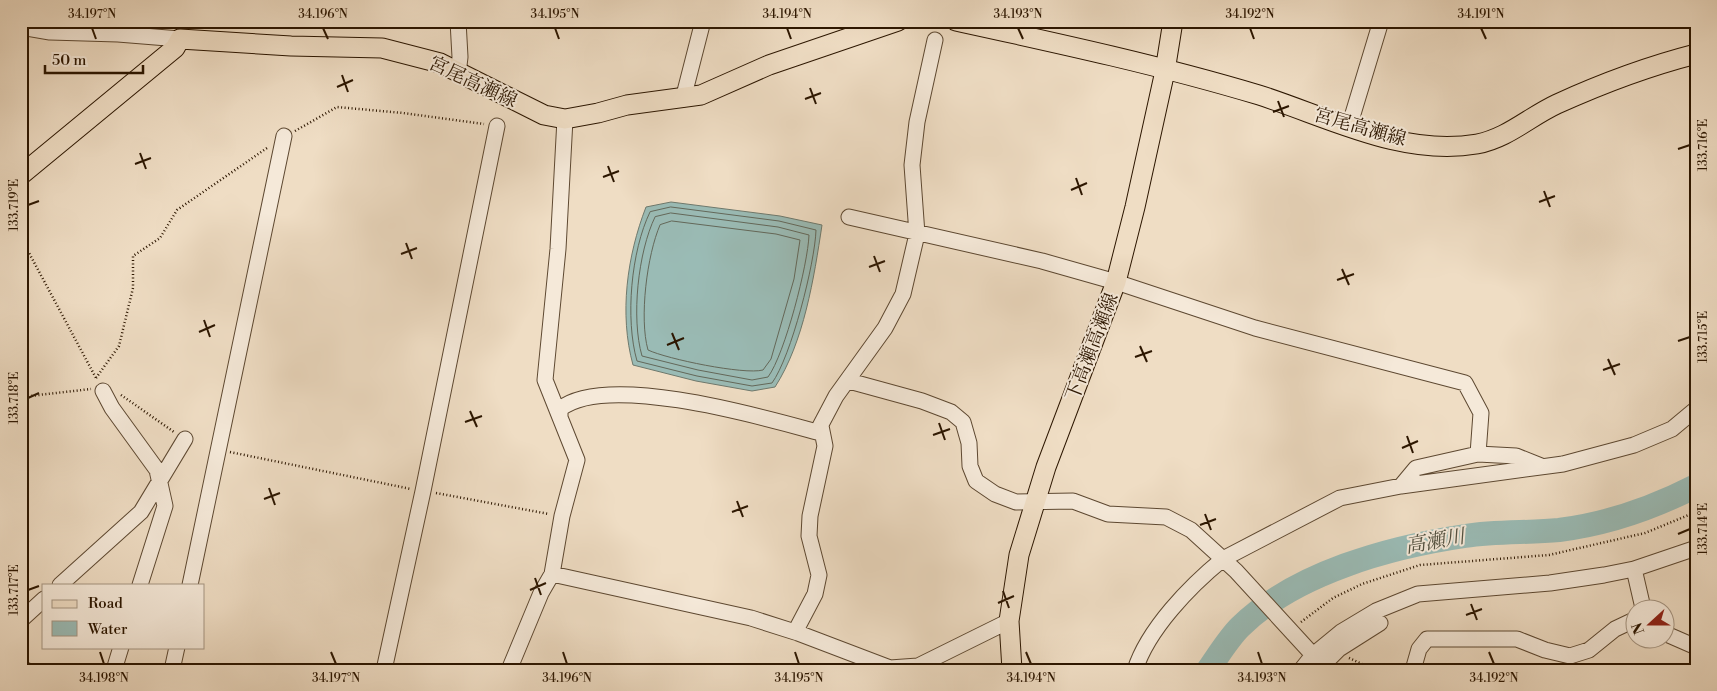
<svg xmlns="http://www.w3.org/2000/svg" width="1717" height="691" font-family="'Libre Bodoni','Noto Serif JP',serif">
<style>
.water{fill:#9abbb5;stroke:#6e796d}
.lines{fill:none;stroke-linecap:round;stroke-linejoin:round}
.shore{stroke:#63685a;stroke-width:1}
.river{stroke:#9abbb5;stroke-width:24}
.minor-casing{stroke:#5d4831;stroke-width:17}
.major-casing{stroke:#2c1600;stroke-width:21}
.path{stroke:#2c1600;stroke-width:2.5;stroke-dasharray:1 2.5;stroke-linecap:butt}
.minor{stroke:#f5e9d9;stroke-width:15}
.major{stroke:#efddc4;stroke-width:19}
.ticks{fill:none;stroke:#2c1600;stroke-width:2}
.labels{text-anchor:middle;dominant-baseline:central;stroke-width:4;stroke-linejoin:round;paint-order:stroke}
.street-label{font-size:19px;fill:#2c1600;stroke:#f5e9d9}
.water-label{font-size:20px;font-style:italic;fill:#52503f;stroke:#f5e9d9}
.neatline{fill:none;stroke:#2c1600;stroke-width:2}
.ticks-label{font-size:12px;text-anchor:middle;fill:#2c1600}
</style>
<rect width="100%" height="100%" fill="#efddc4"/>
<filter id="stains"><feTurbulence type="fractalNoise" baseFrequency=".004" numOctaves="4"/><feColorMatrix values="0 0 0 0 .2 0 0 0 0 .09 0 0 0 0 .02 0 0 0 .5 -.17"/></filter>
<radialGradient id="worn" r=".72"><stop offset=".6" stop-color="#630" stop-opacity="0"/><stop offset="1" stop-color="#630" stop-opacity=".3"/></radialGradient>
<!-- water -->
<path class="water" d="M 671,202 L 780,216 L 822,225 C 814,278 804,342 775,387 L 752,391 L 696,381 L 633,365 C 619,314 627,256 646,207 Z"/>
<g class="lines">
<!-- shore -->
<path class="shore" d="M 671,207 L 779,221 L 816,230 C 815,263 791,357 772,383 L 752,386 L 697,376 L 637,361 C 625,319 631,251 650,212 Z
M 671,213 L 778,227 L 809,235 C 808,264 785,354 768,377 L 752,380 L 698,370 L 642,356 C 631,318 638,252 655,217 Z
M 672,221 L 776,234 L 800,240 L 794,279 L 771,359 L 763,370 C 744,375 667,359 648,350 C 639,318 647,255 660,225 Z"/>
<!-- river -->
<path class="river" d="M 1208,670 C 1218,656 1228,639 1240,627 C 1295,573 1390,547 1465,536 C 1496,531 1528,533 1559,530 C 1607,524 1653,508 1696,486"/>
<!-- minor casing -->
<g class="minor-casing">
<path id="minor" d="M 21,27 L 50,32 L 118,34 L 180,39
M 458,74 L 460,57 L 458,21
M 683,99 L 703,21
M 1349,127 L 1381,21
M 849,217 L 1042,261 L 1116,282 L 1255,328 L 1465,383 L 1481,413 L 1478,454
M 849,381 L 922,401 L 951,412 L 963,422 L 969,443 L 970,466 L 976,481 L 995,494 L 1016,502 L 1073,501 L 1108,514 L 1166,517 L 1191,530 L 1236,571 L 1313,655 L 1341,632 L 1376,611 L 1418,594 L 1550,583 L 1604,575 L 1634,569 L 1696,548
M 103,391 L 112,408 L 157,470 L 165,506 L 140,585
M 560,416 L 560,409 C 606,372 762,417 817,432 L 836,396 L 885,328 L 903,294 L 917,234 L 912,165 L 917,122 L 935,40
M 1401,486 L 1416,468 L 1478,454 L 1516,456 L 1541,466
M 1634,569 L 1643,608
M 552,574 L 751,618 L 798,633 L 890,668 L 918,666 L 1009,621
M 60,585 L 141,512 L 185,439
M 190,585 L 284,136
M 21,620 L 44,599
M 795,632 L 815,594 L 819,575 L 809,536 L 810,516 L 825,446 L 821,426
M 1664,633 L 1696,647
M 21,669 L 26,670
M 114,670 L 121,647
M 172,670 L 177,647
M 384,670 L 423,491 L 497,126
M 509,670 L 541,593 L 552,574 L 562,516 L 577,460 L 545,380 L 558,249 L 565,119
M 1135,670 C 1148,629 1190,586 1223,559 L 1340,498 L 1401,486 L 1563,464 L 1634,445 L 1672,429 L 1696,409
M 1301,670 L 1313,655
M 1318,670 L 1339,649 L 1380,623
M 1413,670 L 1419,649 L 1427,639 L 1517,639 L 1545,650 L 1570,656 L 1589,650 L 1615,629 L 1634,620"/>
</g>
<!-- major casing -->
<g class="major-casing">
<path id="major" d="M 956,21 C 1057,43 1159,65 1259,95 C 1328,117 1402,157 1477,144 C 1508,138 1529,117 1557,104 C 1601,84 1649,66 1696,54
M 21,175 L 175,48 L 180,39 L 291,46 L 382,48 L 440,63 L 544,115 L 565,119 L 598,113 L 627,105 L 701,95 L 769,65 L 898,21
M 1012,670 L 1009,621 L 1019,555 L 1046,467 L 1116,282 L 1135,207 L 1165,71 L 1173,21"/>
</g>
<!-- path -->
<path class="path" d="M 295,131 L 337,107 L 403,113 L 484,124
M 21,238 L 96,378
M 96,378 L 119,346 L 133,288 L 133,256 L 160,238 L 177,210 L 267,148
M 121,395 L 174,432
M 21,397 L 91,389
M 230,452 L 411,489
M 436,493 L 549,514
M 1301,622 L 1333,598 L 1362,584 L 1420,565 L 1549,555 L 1645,533 L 1696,512
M 1349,658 L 1366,666 L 1385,670"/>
<!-- minor -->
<use href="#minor" class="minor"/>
<!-- major -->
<use href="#major" class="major"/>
</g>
<!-- ticks -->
<path class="ticks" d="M 92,28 L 96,39M 323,28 L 328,39M 555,28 L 559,39M 787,28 L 791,39M 1018,28 L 1023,39M 1250,28 L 1254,39M 1481,28 L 1486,39M 342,75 L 348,92M 337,87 L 353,80M 810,88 L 816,104M 805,99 L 821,93M 1278,101 L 1284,117M 1273,112 L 1289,106M 1678,149 L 1690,145M 140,153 L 146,169M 135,164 L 151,158M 608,166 L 614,182M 603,177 L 619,171M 1076,178 L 1082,195M 1071,190 L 1087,183M 1544,191 L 1550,207M 1539,202 L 1555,196M 28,205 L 39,201M 406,243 L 412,259M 401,254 L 417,248M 874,256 L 880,272M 869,267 L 885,261M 1342,269 L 1349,285M 1337,280 L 1354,274M 204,320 L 210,337M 199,332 L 215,325M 672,333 L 679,350M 1678,341 L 1690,337M 667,345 L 684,338M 1140,346 L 1147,362M 1135,357 L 1152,351M 1608,359 L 1615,375M 1603,370 L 1620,364M 28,398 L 39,393M 470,411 L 477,427M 465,422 L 482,416M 939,423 L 945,440M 933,435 L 950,429M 1407,436 L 1413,453M 1402,448 L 1418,441M 269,488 L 275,505M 264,499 L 280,493M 737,501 L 743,517M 732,512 L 748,506M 1205,514 L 1211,530M 1200,525 L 1216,519M 1678,534 L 1690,529M 535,578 L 541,595M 28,590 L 39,586M 530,590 L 546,583M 1003,591 L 1009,608M 998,603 L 1014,596M 1471,604 L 1477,620M 1466,615 L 1482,609M 100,652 L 104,664M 331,652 L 336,664M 563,652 L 567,664M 795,652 L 799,664M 1026,652 L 1031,664M 1258,652 L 1262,664M 1489,652 L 1494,664"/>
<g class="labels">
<!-- street labels -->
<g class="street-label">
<text transform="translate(473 82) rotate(25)">宮尾高瀬線</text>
<text transform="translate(1360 127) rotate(16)">宮尾高瀬線</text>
<text transform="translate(1092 347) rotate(-69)">下高瀬高瀬線</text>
</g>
<!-- water labels -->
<g class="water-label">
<text transform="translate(1435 542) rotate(-10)">高瀬川</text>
</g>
</g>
<!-- margin -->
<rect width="1717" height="691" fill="none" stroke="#efddc4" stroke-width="55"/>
<!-- legend -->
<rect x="42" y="584" width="162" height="65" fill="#f5e9d9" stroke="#a59582"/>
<rect x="52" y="600" width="25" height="8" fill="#efddc4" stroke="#a59582"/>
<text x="88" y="608" font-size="15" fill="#2c1600">Road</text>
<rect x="52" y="621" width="25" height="15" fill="#9abbb5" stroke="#a59582"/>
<text x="88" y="634" font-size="15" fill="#2c1600">Water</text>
<!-- north arrow -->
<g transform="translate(1650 624) rotate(249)"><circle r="24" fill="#f5e9d9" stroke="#a59582"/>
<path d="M0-4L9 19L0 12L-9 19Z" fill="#8f2418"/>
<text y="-8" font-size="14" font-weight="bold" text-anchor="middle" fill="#2c1600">N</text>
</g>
<!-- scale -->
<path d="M45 65v8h98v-8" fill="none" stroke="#2c1600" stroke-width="2.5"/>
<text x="52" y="65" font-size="15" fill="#2c1600" stroke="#f5e9d9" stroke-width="4" paint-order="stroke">50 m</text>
<rect x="28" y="28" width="1662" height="636" class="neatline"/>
<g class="ticks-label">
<text x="92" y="18">34.197°N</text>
<text x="323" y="18">34.196°N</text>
<text x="555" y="18">34.195°N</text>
<text x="787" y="18">34.194°N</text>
<text x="1018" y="18">34.193°N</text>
<text x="1250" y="18">34.192°N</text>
<text x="1481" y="18">34.191°N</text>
<text transform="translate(1703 145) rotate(-90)" y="4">133.716°E</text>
<text transform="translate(14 205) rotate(-90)" y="4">133.719°E</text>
<text transform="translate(1703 337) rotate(-90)" y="4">133.715°E</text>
<text transform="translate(14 398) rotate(-90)" y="4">133.718°E</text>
<text transform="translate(1703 529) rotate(-90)" y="4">133.714°E</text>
<text transform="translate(14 590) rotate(-90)" y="4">133.717°E</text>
<text x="104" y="682">34.198°N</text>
<text x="336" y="682">34.197°N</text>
<text x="567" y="682">34.196°N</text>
<text x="799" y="682">34.195°N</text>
<text x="1031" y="682">34.194°N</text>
<text x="1262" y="682">34.193°N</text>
<text x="1494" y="682">34.192°N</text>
</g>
<rect width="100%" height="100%" filter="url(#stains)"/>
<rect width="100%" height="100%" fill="url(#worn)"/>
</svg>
